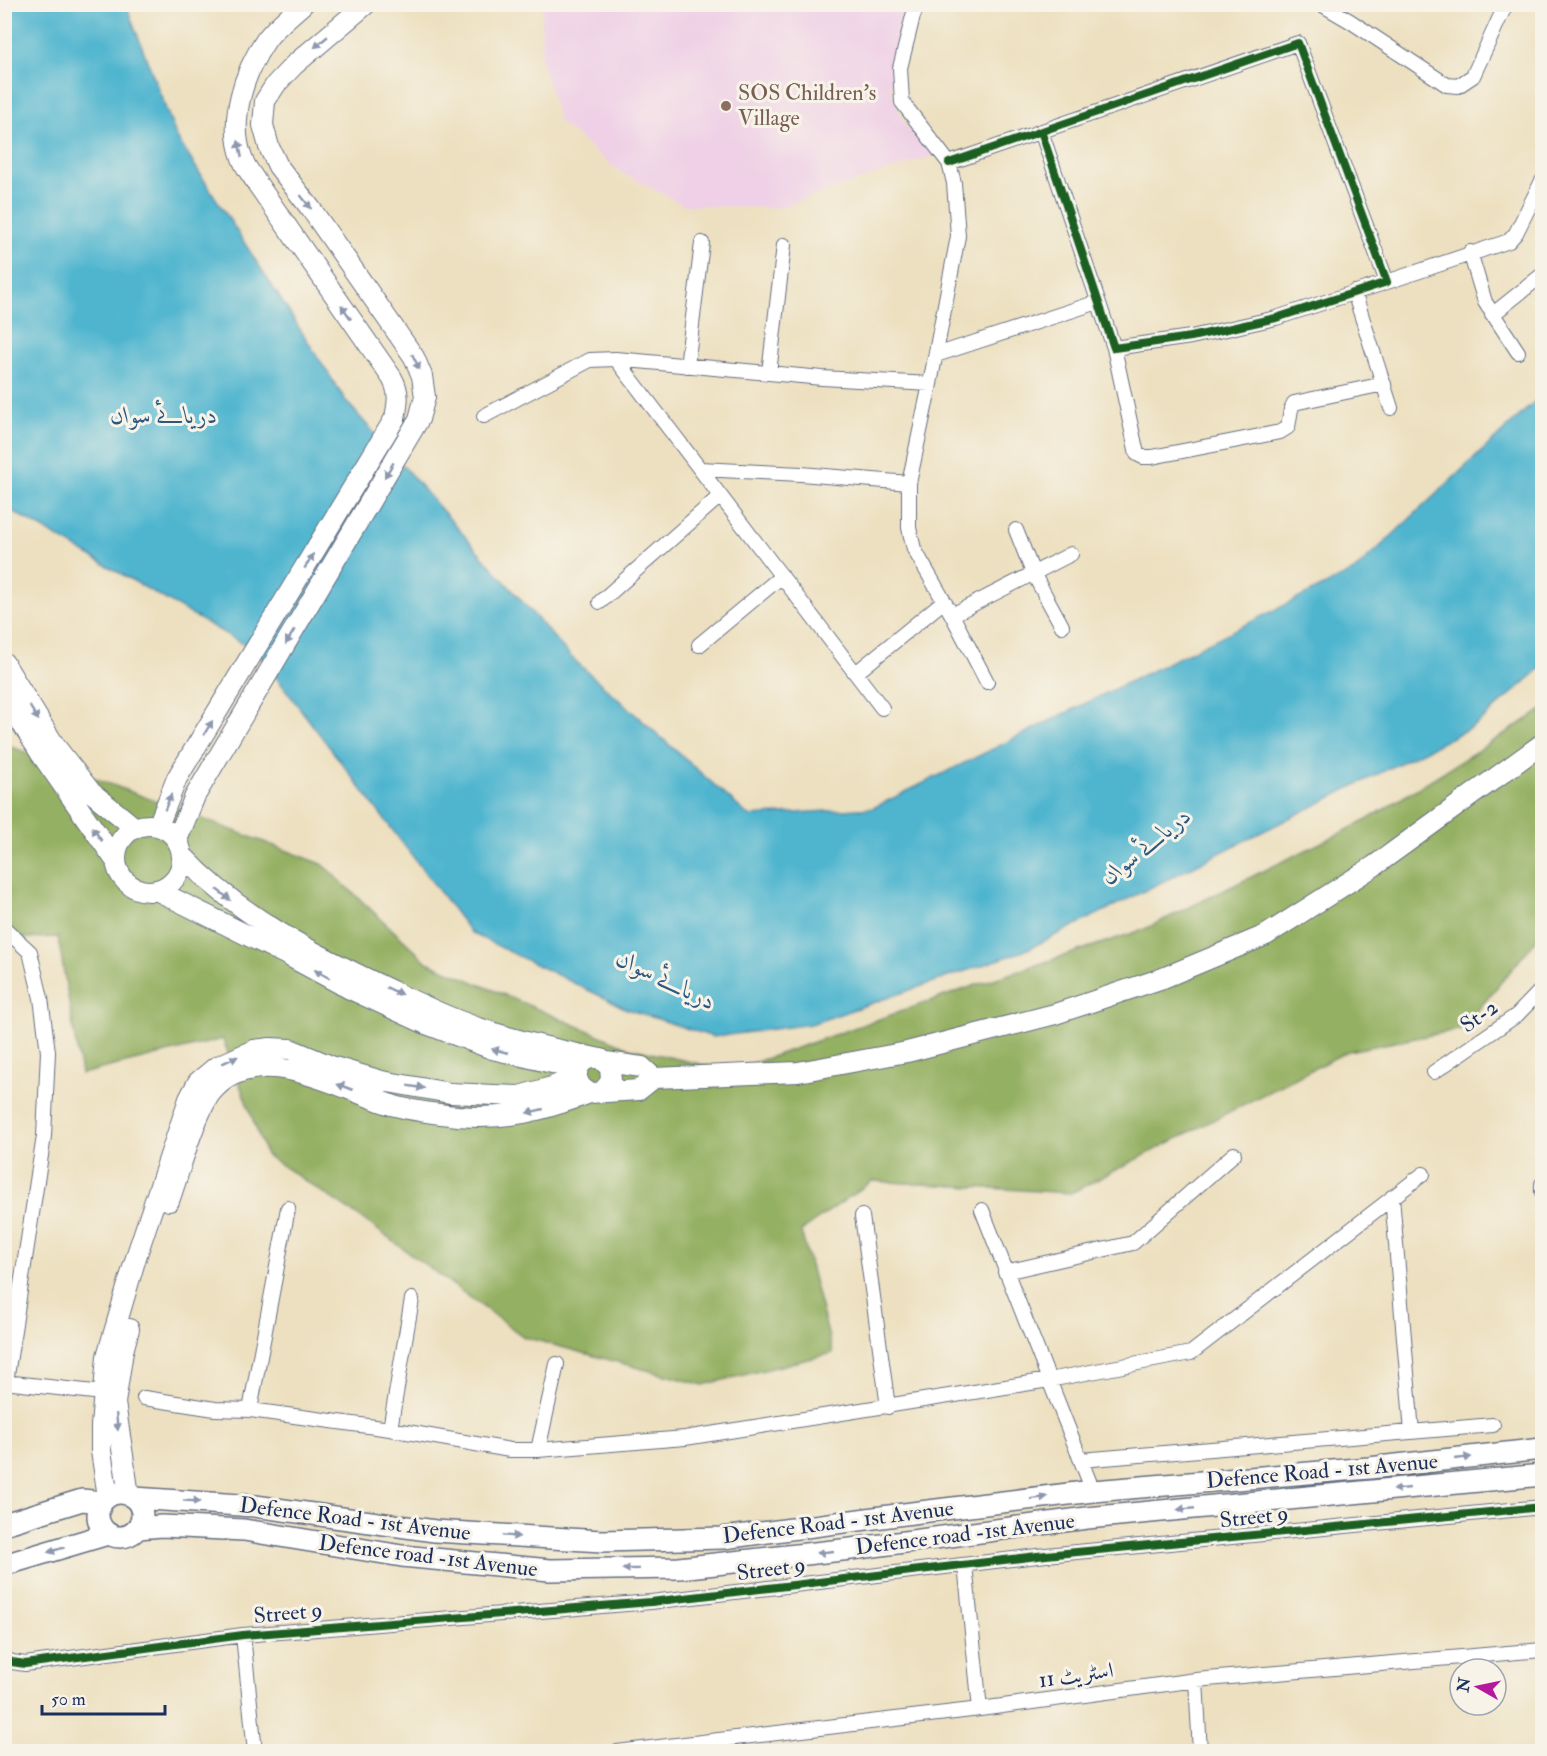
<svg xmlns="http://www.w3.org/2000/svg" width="1547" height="1756" font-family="'IM FELL Double Pica',Amiri,serif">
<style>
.built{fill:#efd0e6}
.forest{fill:#94b062;stroke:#587060;stroke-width:1.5}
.water{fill:#50b5cf;stroke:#367296;stroke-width:1.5}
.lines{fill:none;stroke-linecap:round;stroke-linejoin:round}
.street-casing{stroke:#646d80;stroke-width:16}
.secondary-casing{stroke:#646d80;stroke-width:22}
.primary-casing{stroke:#646d80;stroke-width:24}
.street{stroke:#fff;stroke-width:14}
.secondary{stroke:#fff;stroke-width:20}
.primary{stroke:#fff;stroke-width:21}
.cycleway-casing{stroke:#f7f3e8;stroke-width:11}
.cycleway{stroke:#1b5e20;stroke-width:8}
.oneway{fill:#8d97ae}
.education-dot{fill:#8d6e63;stroke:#f7f3e8;stroke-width:2}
.labels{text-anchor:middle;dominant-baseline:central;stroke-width:6;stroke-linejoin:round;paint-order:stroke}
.education-label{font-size:22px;fill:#785e54;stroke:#f7f3e8;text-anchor:start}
.street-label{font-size:22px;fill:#1b2f5e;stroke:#f7f3e8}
.water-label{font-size:24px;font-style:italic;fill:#2b5780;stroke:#f7f3e8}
</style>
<rect width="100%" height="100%" fill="#f7f3e8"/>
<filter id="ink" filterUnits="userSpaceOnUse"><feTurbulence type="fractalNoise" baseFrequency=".0167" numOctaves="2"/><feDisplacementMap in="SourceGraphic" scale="12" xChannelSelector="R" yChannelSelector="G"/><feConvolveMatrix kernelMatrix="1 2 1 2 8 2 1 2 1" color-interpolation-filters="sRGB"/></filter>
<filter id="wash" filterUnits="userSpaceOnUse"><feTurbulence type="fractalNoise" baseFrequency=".008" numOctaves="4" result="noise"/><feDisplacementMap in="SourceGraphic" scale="24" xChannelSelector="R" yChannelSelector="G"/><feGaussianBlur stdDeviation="1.35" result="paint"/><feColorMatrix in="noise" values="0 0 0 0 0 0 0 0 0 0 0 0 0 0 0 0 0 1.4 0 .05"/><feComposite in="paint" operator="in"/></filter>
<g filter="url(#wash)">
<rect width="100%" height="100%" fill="#ede0c0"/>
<!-- built -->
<path class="built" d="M 542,5 L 910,5 L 890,90 L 906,126 L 935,155 L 778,208 L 684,205 L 620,172 L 559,122 L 541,59 Z"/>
<!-- forest -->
<path class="forest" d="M 1542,710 L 1542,933 L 1462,1029 L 1348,1051 L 1071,1193 L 872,1181 L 801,1231 L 833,1353 L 703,1385 L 524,1337 L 360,1217 L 266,1155 L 223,1039 L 81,1074 L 58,937 L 5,939 L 4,744 L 322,864 L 427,962 L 629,1048 L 731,1071 L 982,983 L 1145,929 L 1367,820 Z"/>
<!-- water -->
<path class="water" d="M 5,5 L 126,5 L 177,138 L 346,401 L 571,657 L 749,816 L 873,808 L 1354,571 L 1542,395 L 1542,667 L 1476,725 L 1024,951 L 811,1024 L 713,1037 L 627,1009 L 471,933 L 257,652 L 5,507 Z"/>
</g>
<g filter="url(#ink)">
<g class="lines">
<!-- street casing -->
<g class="street-casing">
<path id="street" d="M 918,4 L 913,16 L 900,68 L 902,102 L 949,163 L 954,183 L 958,236 L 930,384 L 909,483 L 909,528 L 914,549 L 952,615 L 987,682
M 1321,4 L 1350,21 L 1447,85 L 1458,86 L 1473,76 L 1506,4
M 949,163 L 1298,43 L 1387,282 L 1276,318 L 1191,337 L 1114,348 L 1041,131
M 1470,252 L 1485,302 L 1518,352
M 1387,282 L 1509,241 L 1516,233 L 1542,181
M 1354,292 L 1391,408
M 1492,315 L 1542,275
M 1114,348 L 1137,454 L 1143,457 L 1152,457 L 1280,432 L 1288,427 L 1291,409 L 1294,403 L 1384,384
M 936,355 L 1098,302
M 616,359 L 882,708
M 687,366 L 702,243
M 769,373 L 784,245
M 484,416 L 590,360 L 616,359 L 822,378 L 930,384
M 700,469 L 801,474 L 909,483
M 1016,530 L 1033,573 L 1062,626
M 600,602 L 720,496
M 952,615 L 1071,554
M 699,645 L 782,576
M 856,673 L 944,601
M 4,928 L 30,952 L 41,998 L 48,1052 L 44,1136 L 6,1382
M 1434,1072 L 1517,1015 L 1542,989
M 1542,1184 L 1542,1192
M 1392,1197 L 1412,1432
M 982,1210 L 1093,1491
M 862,1216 L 888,1407
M 1005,1272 L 1133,1243 L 1234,1154
M 4,1382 L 103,1393
M 144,1398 L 215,1409 L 250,1410 L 390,1429 L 510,1450 L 538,1450 L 685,1438 L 1049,1380 L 1191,1353 L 1423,1174
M 250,1410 L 288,1208
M 390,1429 L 412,1299
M 538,1450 L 557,1364
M 1081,1460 L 1493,1425
M 965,1565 L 980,1709
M 243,1635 L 255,1752
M 4,1658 L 12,1662 L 25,1664 L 243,1635 L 651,1602 L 1046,1555 L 1542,1507
M 1196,1680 L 1200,1752
M 617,1752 L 980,1709 L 1196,1680 L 1542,1650"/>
</g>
<!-- secondary casing -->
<g class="secondary-casing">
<path id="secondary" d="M 4,663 L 55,746 L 91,792 L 135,828
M 4,695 L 41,754 L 116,861
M116 858a33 33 0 1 1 66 0a33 33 0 1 1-66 0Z
M 158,826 L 177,778 L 395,418 C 398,403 400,392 392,378 L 256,182 C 252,175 245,167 242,158 C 228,120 244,72 266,40 C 275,27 291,15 303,4
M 177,840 L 195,796 L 419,419 L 425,397 L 422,376 L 414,357 L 311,209 L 278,166 L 269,147 L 263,125 L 265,101 L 276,84 L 294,65 L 366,4
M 182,855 C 240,917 312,953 388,989 C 424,1006 459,1023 498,1034 C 530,1044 563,1051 596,1058
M 156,890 L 287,955 L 350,989 L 426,1024 L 492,1049 L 578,1069
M 606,1062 L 642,1067 L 654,1078
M 603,1091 L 611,1081 L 610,1068 L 601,1059 C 577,1053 567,1082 590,1093 L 639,1090 L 654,1078 L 798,1072 L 907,1052 L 1055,1014 L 1163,978 L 1266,935 L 1374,866 L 1542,744
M 169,1201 C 181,1167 190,1130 207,1099 C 210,1092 220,1083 226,1079 C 275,1047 346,1092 395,1106 C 414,1111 438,1114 458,1116 C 510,1120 542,1111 590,1093
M 129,1329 L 123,1351 L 115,1403 L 129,1495
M 108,1497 L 101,1451 L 101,1426 L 107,1356 L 137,1254 L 189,1099 L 198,1082 L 216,1067 L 254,1050 L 270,1048 L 290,1049 L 331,1066 L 382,1081 L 450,1093 L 519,1096 L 552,1087 L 576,1076"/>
</g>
<!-- primary casing -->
<g class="primary-casing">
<path id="primary" d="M98 1515a22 22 0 1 1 44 0a22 22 0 1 1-44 0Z
M 134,1498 L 255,1506 L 435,1531 L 602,1541 L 723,1538 L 912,1513 L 1093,1491 L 1369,1468 L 1542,1449
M 4,1524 L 82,1500 L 102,1502
M 138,1528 L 162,1526 L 244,1530 L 402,1556 L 550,1570 L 679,1568 L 851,1549 L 1087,1518 L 1542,1475
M 4,1565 L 108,1534"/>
</g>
<!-- street -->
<use href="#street" class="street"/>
<!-- secondary -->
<use href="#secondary" class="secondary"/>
<!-- primary -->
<use href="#primary" class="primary"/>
<!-- cycleway casing -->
<g class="cycleway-casing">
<path id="cycleway" d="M 949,163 L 1298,43 L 1387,282 L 1276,318 L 1191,337 L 1114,348 L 1041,131
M 4,1658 L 12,1662 L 25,1664 L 243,1635 L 651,1602 L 1046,1555 L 1542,1507"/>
</g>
<!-- cycleway -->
<use href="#cycleway" class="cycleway"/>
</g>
<!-- one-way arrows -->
<defs><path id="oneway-solid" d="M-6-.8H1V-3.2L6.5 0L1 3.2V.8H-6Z" transform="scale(1.5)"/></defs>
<g class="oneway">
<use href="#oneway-solid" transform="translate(321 42) rotate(140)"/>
<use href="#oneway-solid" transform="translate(240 149) rotate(-102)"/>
<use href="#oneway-solid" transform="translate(306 202) rotate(52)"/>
<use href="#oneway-solid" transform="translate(346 312) rotate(-125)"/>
<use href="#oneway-solid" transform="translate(416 362) rotate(64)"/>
<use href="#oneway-solid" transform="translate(389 470) rotate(121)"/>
<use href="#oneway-solid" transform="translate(309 561) rotate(-59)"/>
<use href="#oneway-solid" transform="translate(290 637) rotate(121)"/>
<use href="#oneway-solid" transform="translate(34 713) rotate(58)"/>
<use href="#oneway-solid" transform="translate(208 728) rotate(-59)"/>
<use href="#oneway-solid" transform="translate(168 802) rotate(-68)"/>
<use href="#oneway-solid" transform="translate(97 834) rotate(-125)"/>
<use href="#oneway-solid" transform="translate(224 895) rotate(38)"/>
<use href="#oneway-solid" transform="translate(322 974) rotate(-151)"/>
<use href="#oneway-solid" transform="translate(394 991) rotate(25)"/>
<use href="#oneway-solid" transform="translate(500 1051) rotate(-167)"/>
<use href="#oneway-solid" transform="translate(230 1060) rotate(-24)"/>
<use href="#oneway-solid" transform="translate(345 1087) rotate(-160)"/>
<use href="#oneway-solid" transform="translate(416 1087) rotate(9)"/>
<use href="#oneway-solid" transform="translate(535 1111) rotate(167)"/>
<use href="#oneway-solid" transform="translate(117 1422) rotate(84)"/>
<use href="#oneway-solid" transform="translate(1463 1458) rotate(-6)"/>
<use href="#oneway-solid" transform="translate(1401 1489) rotate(174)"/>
<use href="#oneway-solid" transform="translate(1039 1498) rotate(-7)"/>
<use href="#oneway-solid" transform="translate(192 1501) rotate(3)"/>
<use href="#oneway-solid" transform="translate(1186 1509) rotate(175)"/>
<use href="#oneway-solid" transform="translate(511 1536) rotate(4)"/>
<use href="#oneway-solid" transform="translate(56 1550) rotate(163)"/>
<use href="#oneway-solid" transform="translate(825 1552) rotate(174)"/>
<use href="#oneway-solid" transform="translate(631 1569) rotate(179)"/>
</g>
</g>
<!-- markers -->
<circle class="education-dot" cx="726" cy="106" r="6"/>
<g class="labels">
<!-- education labels -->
<g class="education-label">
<text x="738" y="93">SOS Children's<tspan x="738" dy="25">Village</tspan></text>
</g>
<!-- street labels -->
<g class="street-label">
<text transform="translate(1479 1016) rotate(-35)">St-2</text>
<text transform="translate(1322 1471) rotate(-5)">Defence Road - 1st Avenue</text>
<text transform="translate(1254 1517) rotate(-6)">Street 9</text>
<text transform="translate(355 1519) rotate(7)">Defence Road - 1st Avenue</text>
<text transform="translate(838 1522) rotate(-7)">Defence Road - 1st Avenue</text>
<text transform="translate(965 1534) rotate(-7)">Defence road -1st Avenue</text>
<text transform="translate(428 1556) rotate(7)">Defence road -1st Avenue</text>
<text transform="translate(771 1569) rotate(-7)">Street 9</text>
<text transform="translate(288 1613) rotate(-5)">Street 9</text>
<text transform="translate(1076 1675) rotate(-8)">اسٹریٹ 11</text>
</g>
<!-- water labels -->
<g class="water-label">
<text x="164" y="415">دریائے سواں</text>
<text transform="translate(1146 846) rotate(-39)">دریائے سواں</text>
<text transform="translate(666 980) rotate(26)">دریائے سواں</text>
</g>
</g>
<!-- margin -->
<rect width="1547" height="1756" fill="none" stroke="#f7f3e8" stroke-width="24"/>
<!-- north arrow -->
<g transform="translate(1478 1687) rotate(279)"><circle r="28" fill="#f7f3e8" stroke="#9fa5b1" stroke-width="1.5"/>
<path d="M0-4.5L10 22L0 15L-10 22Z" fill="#b5179e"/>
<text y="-9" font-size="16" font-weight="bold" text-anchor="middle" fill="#1b2f5e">N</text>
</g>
<!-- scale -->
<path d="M42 1705v9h123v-9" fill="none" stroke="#1b2f5e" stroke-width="3"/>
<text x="51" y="1705" font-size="18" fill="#1b2f5e" stroke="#f7f3e8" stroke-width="4.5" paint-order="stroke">50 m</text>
</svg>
